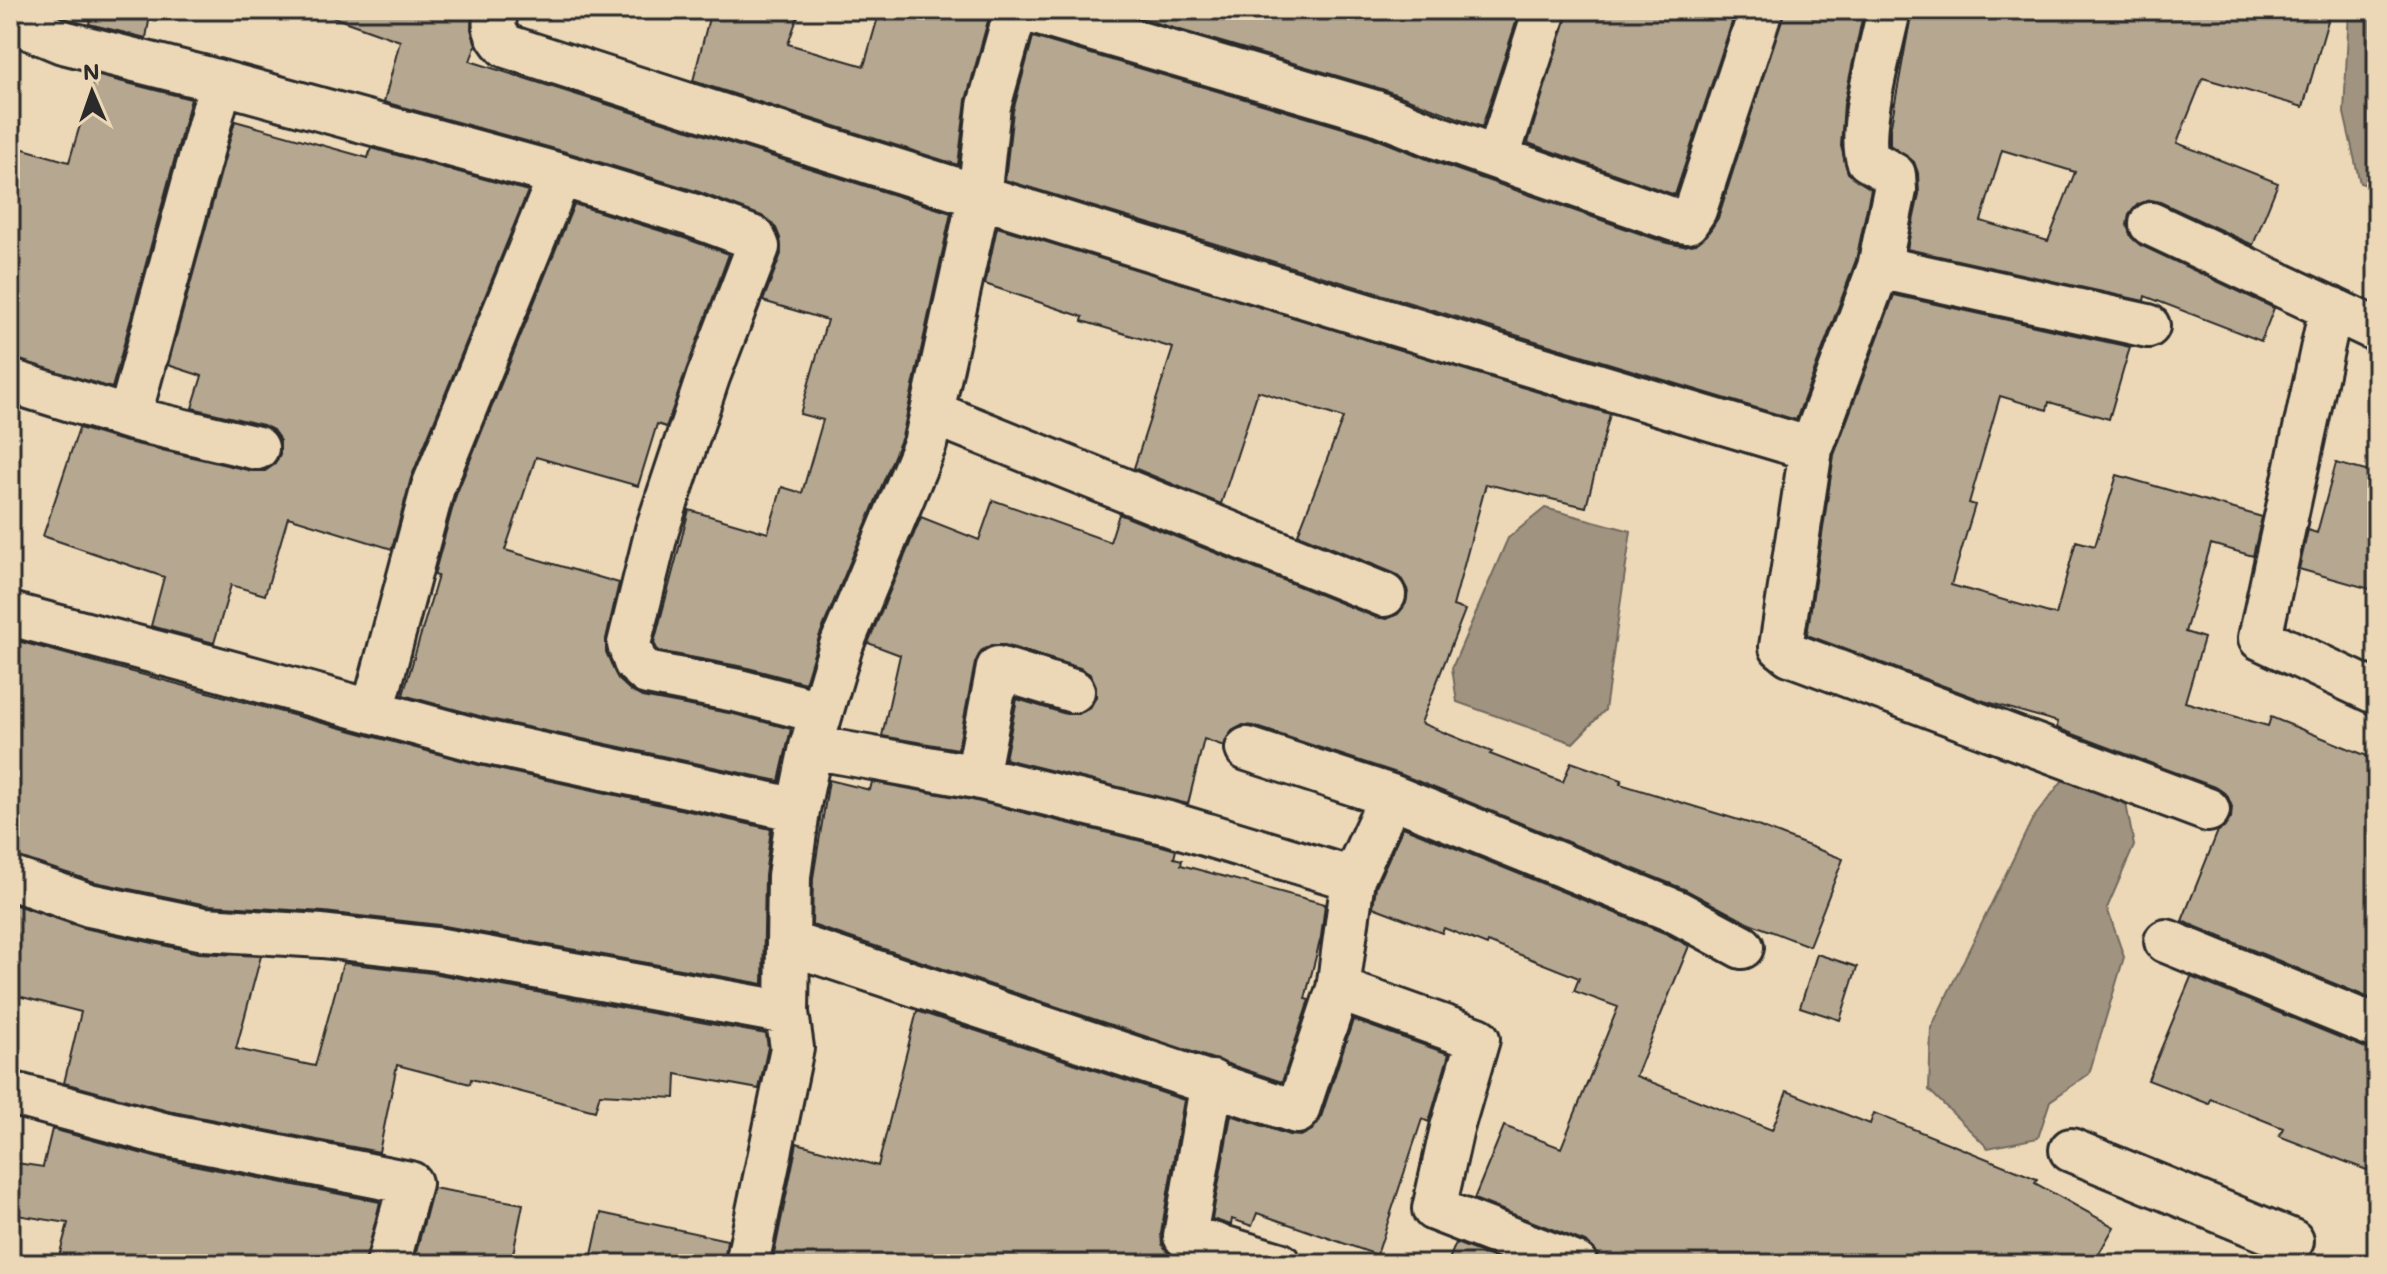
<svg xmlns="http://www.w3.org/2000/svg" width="2387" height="1274" font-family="Mali,sans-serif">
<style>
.water{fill:#a09380;stroke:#71695e;stroke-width:2}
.building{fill:#b6a790;stroke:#2b2b2b;stroke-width:2;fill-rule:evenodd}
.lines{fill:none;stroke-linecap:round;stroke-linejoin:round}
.minor-casing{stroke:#2b2b2b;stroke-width:48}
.minor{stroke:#ecd8b7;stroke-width:42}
</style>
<rect width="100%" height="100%" fill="#ecd8b7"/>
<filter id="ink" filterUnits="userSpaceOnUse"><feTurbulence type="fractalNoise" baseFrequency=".0125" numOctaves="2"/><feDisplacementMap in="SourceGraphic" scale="16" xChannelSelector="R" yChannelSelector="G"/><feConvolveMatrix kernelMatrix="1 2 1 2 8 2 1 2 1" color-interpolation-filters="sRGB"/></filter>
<g filter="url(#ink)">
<!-- water -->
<path class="water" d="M 2377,10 L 2377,188 L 2360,183 L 2344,113 L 2349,10 Z
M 1545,508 L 1631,531 L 1605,710 L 1573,743 L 1457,702 L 1452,668 L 1508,538 Z
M 2066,776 L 2124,793 L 2134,846 L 2107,908 L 2124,957 L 2089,1074 L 2050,1101 L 2038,1138 L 1988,1148 L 1929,1090 L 1931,1028 L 2032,820 Z"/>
<!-- building -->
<path class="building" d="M 92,10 L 151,10 L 146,38 L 89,24 Z
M 328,10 L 472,10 L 471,29 L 476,45 L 470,61 L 951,213 L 902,437 L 819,637 L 805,683 L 744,667 L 658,651 L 654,643 L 689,510 L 768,533 L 782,487 L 802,493 L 823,420 L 800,414 L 827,320 L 763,301 L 781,254 L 780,238 L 776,228 L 762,216 L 699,192 L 566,152 L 384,102 L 400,41 L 327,15 Z
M 711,10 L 800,10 L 788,44 L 864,66 L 880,10 L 991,10 L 966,100 L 958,165 L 693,81 Z
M 1112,10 L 1520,10 L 1482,127 L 1382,89 Z
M 1568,10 L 1736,10 L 1675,195 L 1528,143 Z
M 1784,10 L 1864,10 L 1844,104 L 1841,146 L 1848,173 L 1871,189 L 1856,260 L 1796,420 L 1005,180 L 1013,111 L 1033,37 L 1367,135 L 1432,161 L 1667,243 L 1683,246 L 1696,244 L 1707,235 L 1718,218 Z
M 1912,10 L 2331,10 L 2303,107 L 2203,78 L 2177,143 L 2278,183 L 2253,245 L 2160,202 L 2150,200 L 2138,204 L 2129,215 L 2127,225 L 2131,237 L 2140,245 L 2274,308 L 2261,341 L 2145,296 L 2144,301 L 1907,249 L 1919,194 L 1918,173 L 1914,162 L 1890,145 L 1890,130 ZM 2002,150 L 2075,172 L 2048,241 L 1981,221 Z
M 95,75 L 191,99 L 112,388 L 10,358 L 10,145 L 69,162 Z
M 235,121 L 368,158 L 371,148 L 528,191 L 411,478 L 392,549 L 288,517 L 265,595 L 231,585 L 214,643 L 151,626 L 164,577 L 43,536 L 79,428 L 123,441 L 252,471 L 265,471 L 275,464 L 280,454 L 280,440 L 273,430 L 263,425 L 192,408 L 202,376 L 168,365 Z
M 574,204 L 684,238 L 729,254 L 666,427 L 657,424 L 638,486 L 536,457 L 505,550 L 619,583 L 606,639 L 606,652 L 618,679 L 631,691 L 642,697 L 734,714 L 791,729 L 779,781 L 490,719 L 403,695 L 438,576 L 434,575 L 456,495 Z
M 997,227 L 1610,414 L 1586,507 L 1486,484 L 1453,606 L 1465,610 L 1421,723 L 1492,752 L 1490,754 L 1563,782 L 1571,762 L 1622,780 L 1620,784 L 1755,825 L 1843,859 L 1809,946 L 1742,920 L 1686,890 L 1400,774 L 1254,726 L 1243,725 L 1232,731 L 1224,746 L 1204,739 L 1188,804 L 1005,759 L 1017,699 L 1066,714 L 1078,714 L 1090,708 L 1096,697 L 1096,686 L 1091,675 L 1080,668 L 1005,645 L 991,645 L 981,651 L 975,663 L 958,749 L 882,736 L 900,655 L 868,643 L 921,517 L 979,540 L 993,500 L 1110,542 L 1119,514 L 1375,617 L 1387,619 L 1398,614 L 1406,603 L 1408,591 L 1402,580 L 1394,573 L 1298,534 L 1343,418 L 1258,391 L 1221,504 L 1134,468 L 1173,348 L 1082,321 L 1083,317 L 985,284 Z
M 1894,295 L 2130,347 L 2109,419 L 2049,402 L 2047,410 L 2000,396 L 1969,503 L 1975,505 L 1951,585 L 2056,615 L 2076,541 L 2095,546 L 2117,475 L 2262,517 L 2253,556 L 2211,544 L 2185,632 L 2204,638 L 2185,702 L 2268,726 L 2271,717 L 2377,760 L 2377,1001 L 2182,921 L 2218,831 L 2224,828 L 2231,818 L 2232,807 L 2227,795 L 2217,788 L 2057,728 L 2058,722 L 1984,701 L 1807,635 L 1834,455 Z
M 2336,463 L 2377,474 L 2377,591 L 2299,569 L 2308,530 L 2317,533 Z
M 10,639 L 479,765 L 771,829 L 765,876 L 763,984 L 439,925 L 324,912 L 207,905 L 95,882 L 10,855 Z
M 829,780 L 870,790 L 872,782 L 972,800 L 1162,846 L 1176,850 L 1174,858 L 1182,860 L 1181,865 L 1325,904 L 1321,937 L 1305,999 L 1309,1000 L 1282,1082 L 812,925 L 813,878 Z
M 1403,827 L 1667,934 L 1689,946 L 1636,1076 L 1772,1130 L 1787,1091 L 1870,1124 L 1874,1113 L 2037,1179 L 2035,1183 L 2114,1227 L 2093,1264 L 1599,1264 L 1595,1250 L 1585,1242 L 1474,1199 L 1504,1126 L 1561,1148 L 1618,1007 L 1574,991 L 1579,978 L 1488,942 L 1487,945 L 1444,928 L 1442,933 L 1373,907 L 1376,886 Z
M 10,903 L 84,928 L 199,953 L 261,956 L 236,1049 L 315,1066 L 343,963 L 432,973 L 766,1034 L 768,1047 L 759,1089 L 676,1074 L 675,1098 L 600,1094 L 595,1111 L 471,1079 L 470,1084 L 397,1065 L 379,1152 L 168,1111 L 64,1083 L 81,1012 L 10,994 Z
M 1817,954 L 1857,967 L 1840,1020 L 1800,1007 Z
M 2191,977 L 2368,1049 L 2377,1050 L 2377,1174 L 2279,1136 L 2283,1128 L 2211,1099 L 2209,1104 L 2148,1080 Z
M 917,1011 L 1184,1100 L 1161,1233 L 1162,1244 L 1169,1254 L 1195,1264 L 772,1264 L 797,1143 L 878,1166 Z
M 1353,1020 L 1449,1054 L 1429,1122 L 1422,1119 L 1377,1255 L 1257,1213 L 1252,1226 L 1232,1219 L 1231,1225 L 1212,1219 L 1231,1115 L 1289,1135 L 1301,1136 L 1312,1130 L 1320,1120 Z
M 52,1129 L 158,1158 L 380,1202 L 365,1264 L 57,1264 L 68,1223 L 10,1214 L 16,1163 L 43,1167 Z
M 433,1188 L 523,1204 L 511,1264 L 413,1264 Z
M 601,1213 L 727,1240 L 724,1264 L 590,1264 Z
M 1456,1243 L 1510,1264 L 1447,1264 Z"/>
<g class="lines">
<!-- minor casing -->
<g class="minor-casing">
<path id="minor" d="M 497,10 C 492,26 494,34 506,46 C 939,187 1374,319 1811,449
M 1026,10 L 1375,112 L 1440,138 L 1675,220 L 1687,222 L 1695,210 L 1761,10
M 1889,10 C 1882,44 1857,130 1868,160 L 1894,175 L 1895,190 L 1879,267 L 1811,449 L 1781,647 L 1790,654 L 2208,810
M 10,20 L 63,42 L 206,78 L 560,175 L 692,215 L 754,238 L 758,247 L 708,377 L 657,530 L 629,644 L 635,662 L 647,673 L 739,691 L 820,712
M 1498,157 L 1545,10
M 2151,224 L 2377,330
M 1879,267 L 2148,326
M 2331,308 L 2260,638 L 2377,693
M 10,381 L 129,418 L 257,448
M 933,413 L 1384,595
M 129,418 L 221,82
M 10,614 L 178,658 L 484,742 L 798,810
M 373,711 L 433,487 L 560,175
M 811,747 L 977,777 L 1168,823 L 1353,879
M 1247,749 L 1391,796 L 1677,912 L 1742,947
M 977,777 L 998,668 L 1073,691
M 10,878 L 89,905 L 204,929 L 322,936 L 436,949 L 787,1013
M 2166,941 L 2377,1027
M 789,943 L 1297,1112 L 1338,989 L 1353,879 L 1391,796
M 1338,989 L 1478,1039 L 1452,1128 L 1434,1209 L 1576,1264
M 1212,1082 L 1185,1236 L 1279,1264
M 10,1093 L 163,1134 L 410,1183 L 388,1264
M 2071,1150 L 2292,1241
M 747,1264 L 792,1048 L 787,1013 L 789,876 L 798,810 L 811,747 L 841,646 L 925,444 L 979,198 L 989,106 L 1016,10"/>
</g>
<!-- minor -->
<use href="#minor" class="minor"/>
</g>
</g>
<!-- margin -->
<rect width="2387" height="1274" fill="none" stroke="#ecd8b7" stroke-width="40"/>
<rect x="20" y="20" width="2347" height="1234" fill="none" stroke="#2b2b2b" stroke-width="3" filter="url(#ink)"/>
<!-- north arrow -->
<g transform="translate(92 92) rotate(358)" stroke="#ecd8b7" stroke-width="6" paint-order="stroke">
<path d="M0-6L14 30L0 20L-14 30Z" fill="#2b2b2b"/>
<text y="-12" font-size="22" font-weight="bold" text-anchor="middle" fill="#2b2b2b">N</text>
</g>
</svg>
